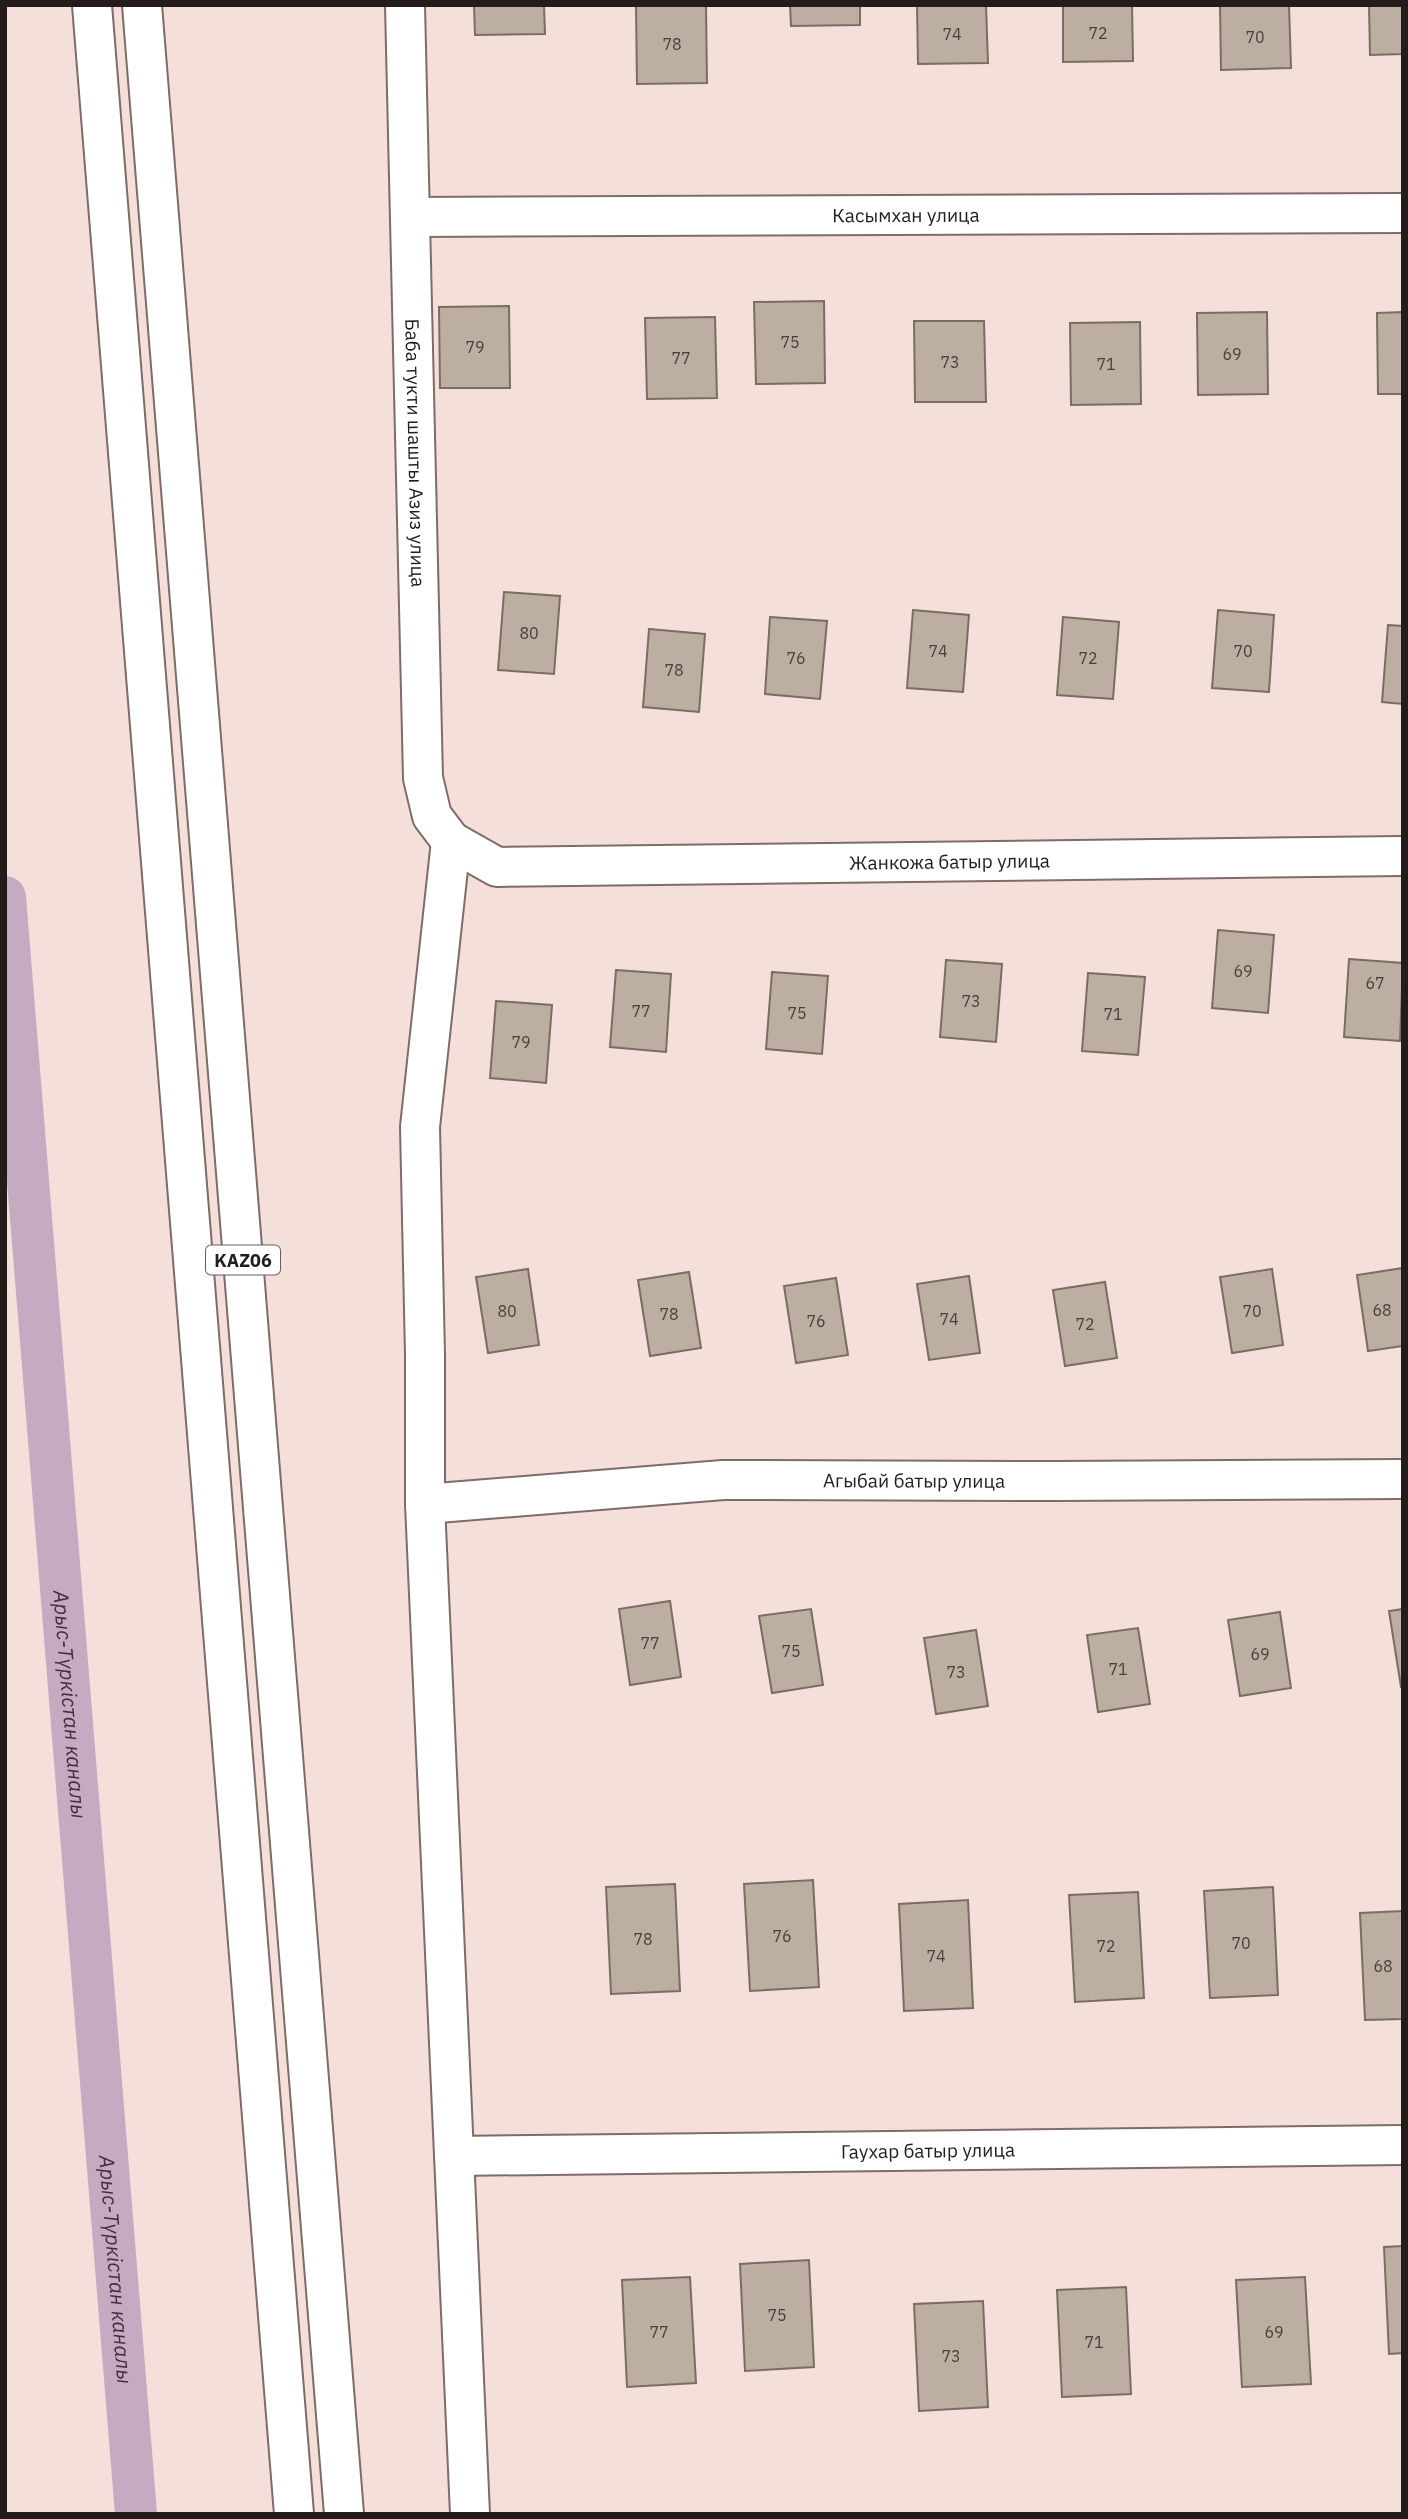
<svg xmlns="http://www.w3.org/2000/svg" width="1408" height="2519" font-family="'IBM Plex Sans',sans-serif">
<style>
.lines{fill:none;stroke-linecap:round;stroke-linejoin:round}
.canal{stroke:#c4abc1;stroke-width:42}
.building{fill:#bcaea1;stroke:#7a6d61;stroke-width:2}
.minor-casing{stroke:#7e6c68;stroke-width:42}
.highway-casing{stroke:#7e6c68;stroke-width:42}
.minor{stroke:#fff;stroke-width:38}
.highway{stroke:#fff;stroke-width:38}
.labels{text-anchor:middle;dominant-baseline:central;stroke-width:7;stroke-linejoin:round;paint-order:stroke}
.number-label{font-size:16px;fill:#49403c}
.shield{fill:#fff;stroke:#65605f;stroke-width:2}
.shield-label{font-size:18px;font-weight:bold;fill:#231c1a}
.street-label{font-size:19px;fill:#231c1a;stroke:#fff}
.water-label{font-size:21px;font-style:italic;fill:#4a2848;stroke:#fff}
</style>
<rect width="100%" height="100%" fill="#f4dfdb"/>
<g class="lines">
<!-- canal -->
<path class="canal" id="s1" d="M 5,897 L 136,2514"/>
</g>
<!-- building -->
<path class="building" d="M 474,5 L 544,5 L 545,34 L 475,35 Z
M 636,5 L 706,5 L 707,83 L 637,84 Z
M 790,5 L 860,5 L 860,25 L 791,26 Z
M 917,5 L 986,5 L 988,63 L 918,64 Z
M 1063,5 L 1132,5 L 1133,61 L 1063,62 Z
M 1220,5 L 1289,5 L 1291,68 L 1221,70 Z
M 1369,5 L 1403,5 L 1403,54 L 1370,55 Z
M 824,301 L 825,383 L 756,384 L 754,302 Z
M 509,306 L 510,388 L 440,388 L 439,307 Z
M 1267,312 L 1268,394 L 1198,395 L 1197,313 Z
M 1403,312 L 1403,394 L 1378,394 L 1377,313 Z
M 715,317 L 717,398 L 647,399 L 645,318 Z
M 914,321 L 984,321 L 986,402 L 915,402 Z
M 1140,322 L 1141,404 L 1071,405 L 1070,323 Z
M 504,592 L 560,596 L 554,674 L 498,670 Z
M 913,610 L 969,615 L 963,692 L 907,688 Z
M 1218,610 L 1274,615 L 1269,692 L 1212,688 Z
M 770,617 L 827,621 L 820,699 L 765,694 Z
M 1063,617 L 1119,622 L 1113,699 L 1057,695 Z
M 1388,625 L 1403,626 L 1403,704 L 1382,702 Z
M 649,629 L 705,634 L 699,712 L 643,707 Z
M 1218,930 L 1274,935 L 1268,1013 L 1212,1008 Z
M 1349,959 L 1403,963 L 1400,1041 L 1344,1037 Z
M 946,960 L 1002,964 L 996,1042 L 940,1037 Z
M 616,970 L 671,974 L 666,1052 L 610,1047 Z
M 772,972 L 828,976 L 822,1054 L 766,1049 Z
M 1088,973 L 1145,977 L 1138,1055 L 1082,1051 Z
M 496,1001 L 552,1005 L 546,1083 L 490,1078 Z
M 1403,1268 L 1403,1346 L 1368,1351 L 1357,1275 Z
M 528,1269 L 539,1345 L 488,1353 L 476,1277 Z
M 1272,1269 L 1283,1345 L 1232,1353 L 1220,1277 Z
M 689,1272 L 701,1348 L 650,1356 L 638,1280 Z
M 969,1276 L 980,1353 L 929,1360 L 917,1284 Z
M 836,1278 L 848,1355 L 796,1363 L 784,1286 Z
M 1105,1282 L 1117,1358 L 1065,1366 L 1053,1290 Z
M 670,1601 L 681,1677 L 630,1685 L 619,1609 Z
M 811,1609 L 823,1685 L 772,1693 L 759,1616 Z
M 1403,1609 L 1403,1687 L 1401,1687 L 1389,1611 Z
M 1280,1612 L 1291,1688 L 1240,1696 L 1228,1620 Z
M 1138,1628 L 1150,1704 L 1098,1712 L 1087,1635 Z
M 976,1630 L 988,1706 L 936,1714 L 924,1638 Z
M 813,1880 L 819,1987 L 750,1991 L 744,1884 Z
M 675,1884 L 680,1991 L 611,1994 L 606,1887 Z
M 1273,1887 L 1278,1995 L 1210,1998 L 1204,1891 Z
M 1138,1892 L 1144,1998 L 1075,2002 L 1069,1895 Z
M 968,1900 L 973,2008 L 904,2011 L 899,1904 Z
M 1403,1911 L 1403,2019 L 1365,2020 L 1360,1913 Z
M 1403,2246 L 1403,2353 L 1389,2354 L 1384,2247 Z
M 809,2260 L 814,2367 L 745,2371 L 740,2264 Z
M 690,2277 L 696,2383 L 627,2387 L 622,2280 Z
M 1305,2277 L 1311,2384 L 1242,2387 L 1236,2280 Z
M 1126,2287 L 1131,2394 L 1062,2397 L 1057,2290 Z
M 983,2301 L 988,2407 L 919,2411 L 914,2304 Z"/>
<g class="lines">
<!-- minor casing -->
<g class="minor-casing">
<g id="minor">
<path id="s2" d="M 405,5 L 423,778 L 432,816 L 451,841 L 497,867 L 1403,856"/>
<path id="s3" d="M 411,217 L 1403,213"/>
<path d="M 451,841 L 420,1127 L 425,1355 L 425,1504 L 470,2514"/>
<path id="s4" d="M 425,1504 L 723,1480 L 1056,1481 L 1403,1479"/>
<path id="s5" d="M 454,2156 L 1403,2145"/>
</g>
</g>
<!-- highway casing -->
<g class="highway-casing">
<path id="highway" d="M 92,5 L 294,2514
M 142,5 L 344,2514"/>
</g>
<!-- minor -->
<use href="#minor" class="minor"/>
<!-- highway -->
<use href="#highway" class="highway"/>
</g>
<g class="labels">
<!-- number labels -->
<g class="number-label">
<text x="1098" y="33">72</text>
<text x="952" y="34">74</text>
<text x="1255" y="37">70</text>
<text x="672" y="44">78</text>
<text x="790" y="342">75</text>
<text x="475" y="347">79</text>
<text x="1232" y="354">69</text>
<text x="681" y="358">77</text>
<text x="950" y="362">73</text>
<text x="1106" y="364">71</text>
<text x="529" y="633">80</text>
<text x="938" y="651">74</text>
<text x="1243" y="651">70</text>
<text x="796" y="658">76</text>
<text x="1088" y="658">72</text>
<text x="674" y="670">78</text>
<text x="1243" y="971">69</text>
<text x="1375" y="983">67</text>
<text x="971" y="1001">73</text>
<text x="641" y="1011">77</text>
<text x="797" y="1013">75</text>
<text x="1113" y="1014">71</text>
<text x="521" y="1042">79</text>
<text x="1382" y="1310">68</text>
<text x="507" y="1311">80</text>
<text x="1252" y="1311">70</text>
<text x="669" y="1314">78</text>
<text x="949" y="1319">74</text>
<text x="816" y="1321">76</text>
<text x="1085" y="1324">72</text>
<text x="650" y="1643">77</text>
<text x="791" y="1651">75</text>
<text x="1260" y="1654">69</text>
<text x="1118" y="1669">71</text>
<text x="956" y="1672">73</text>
<text x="782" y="1936">76</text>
<text x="643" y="1939">78</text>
<text x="1241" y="1943">70</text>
<text x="1106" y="1946">72</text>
<text x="936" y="1956">74</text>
<text x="1383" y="1966">68</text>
<text x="777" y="2315">75</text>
<text x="659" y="2332">77</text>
<text x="1274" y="2332">69</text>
<text x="1094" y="2342">71</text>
<text x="951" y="2356">73</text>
</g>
<!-- shield labels -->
<rect class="shield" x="206" y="1245.5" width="74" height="29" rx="5"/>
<g class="shield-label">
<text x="243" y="1260">KАZ06</text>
</g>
<!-- street labels -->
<g class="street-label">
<text stroke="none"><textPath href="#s3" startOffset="495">Касымхан улица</textPath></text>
<text stroke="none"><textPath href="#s2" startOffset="448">Баба тукти шашты Азиз улица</textPath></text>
<text stroke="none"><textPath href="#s2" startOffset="1349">Жанкожа батыр улица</textPath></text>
<text stroke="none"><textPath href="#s4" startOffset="490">Агыбай батыр улица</textPath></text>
<text stroke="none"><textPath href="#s5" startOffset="474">Гаухар батыр улица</textPath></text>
</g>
<!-- water labels -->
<g class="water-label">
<text stroke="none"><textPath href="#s1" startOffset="810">Арыс-Түркістан каналы</textPath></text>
<text stroke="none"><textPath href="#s1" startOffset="1377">Арыс-Түркістан каналы</textPath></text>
</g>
</g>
<!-- border -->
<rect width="1408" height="2519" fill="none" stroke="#231c1a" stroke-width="14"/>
</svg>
